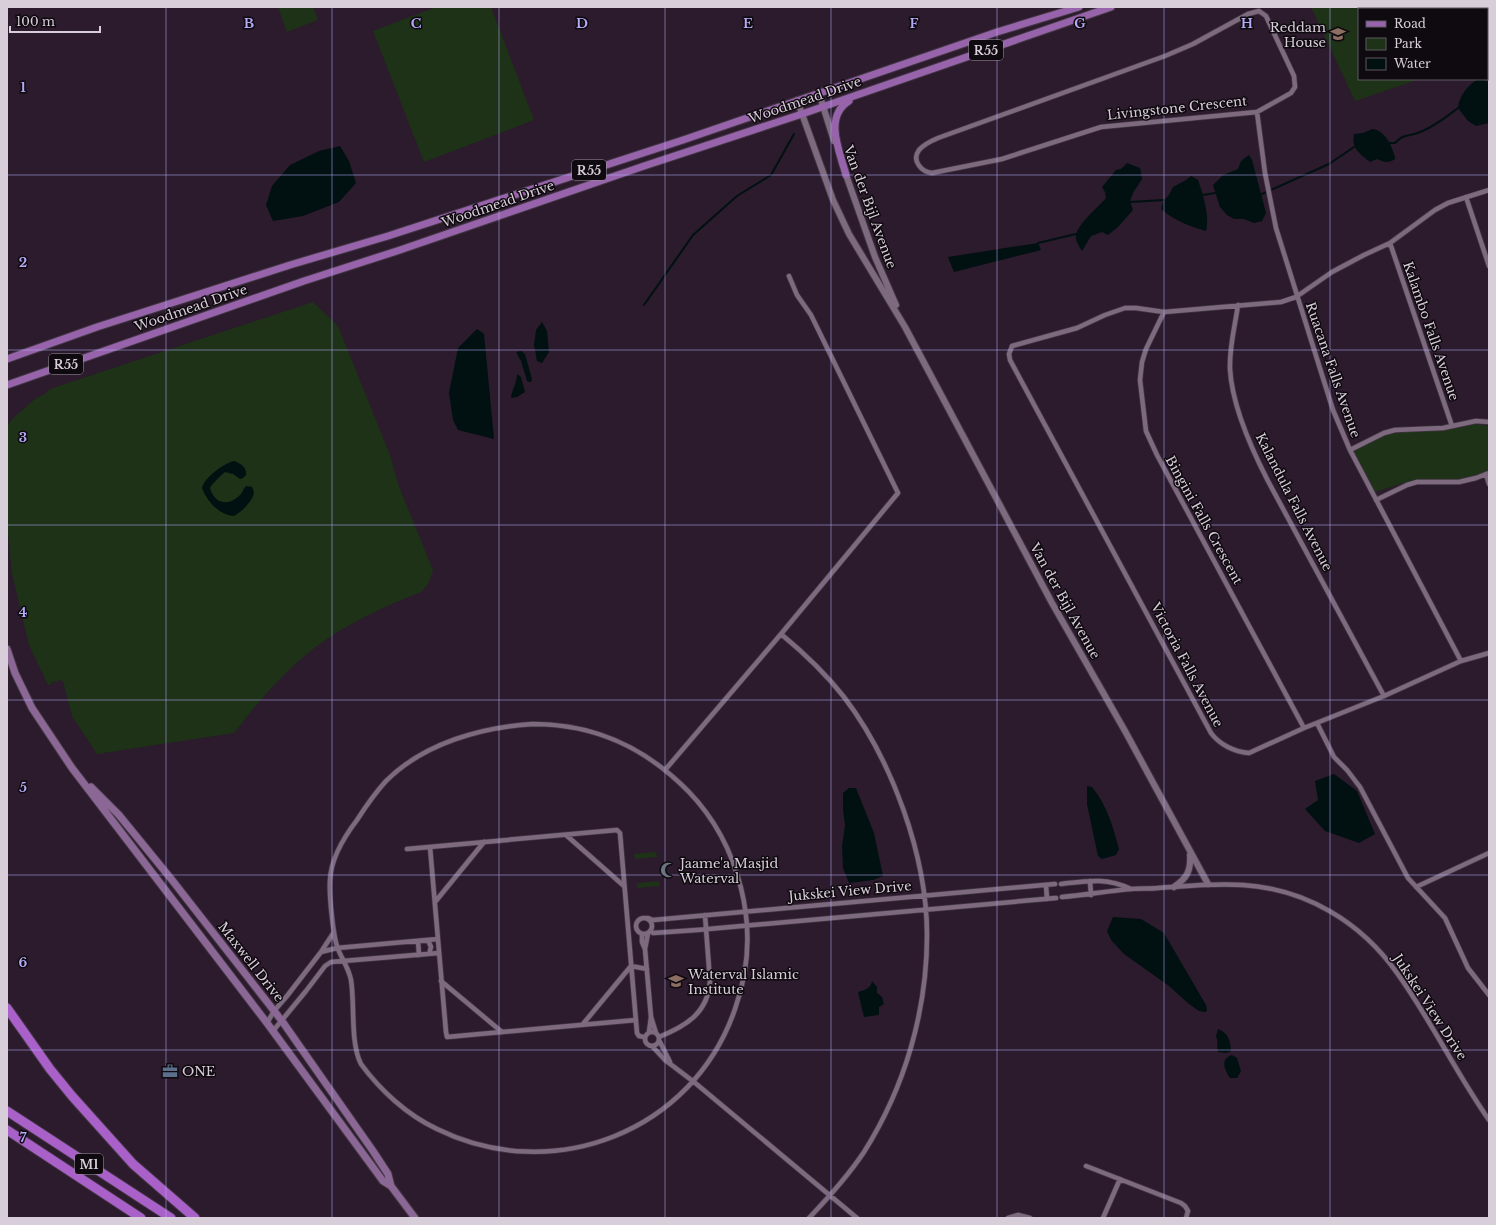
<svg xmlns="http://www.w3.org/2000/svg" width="1496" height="1225" font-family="'Libre Baskerville',serif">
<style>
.green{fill:#1d3217}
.water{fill:#011111}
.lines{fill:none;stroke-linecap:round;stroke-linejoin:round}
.stream{stroke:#011111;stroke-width:2}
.minor-casing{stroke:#423643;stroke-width:6}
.tertiary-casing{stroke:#423643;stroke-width:8}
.secondary-casing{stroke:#423643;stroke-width:9}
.primary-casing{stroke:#423643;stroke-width:9}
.motorway-casing{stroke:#423643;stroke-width:11}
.minor{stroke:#7d6a7f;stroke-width:4.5}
.tertiary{stroke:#7d6a7f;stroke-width:6}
.secondary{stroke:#8a6795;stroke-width:7}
.primary{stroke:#9764ab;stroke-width:7}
.motorway{stroke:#a960c8;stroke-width:9}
.grid{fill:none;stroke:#b5acf9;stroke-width:1;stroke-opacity:0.55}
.labels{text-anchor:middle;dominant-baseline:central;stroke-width:3;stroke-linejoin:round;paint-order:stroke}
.shield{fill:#0f0910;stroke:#9c939d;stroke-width:1}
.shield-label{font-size:12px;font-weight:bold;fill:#d8ced9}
.poi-label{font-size:13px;fill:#d8ced9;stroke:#0f0910;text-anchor:start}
.street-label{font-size:13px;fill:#d8ced9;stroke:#0f0910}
.grid-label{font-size:13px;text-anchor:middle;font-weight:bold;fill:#b5acf9;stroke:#0f0910;stroke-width:3;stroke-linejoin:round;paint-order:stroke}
</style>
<rect width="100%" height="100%" fill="#2b1b2c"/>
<!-- green -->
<path class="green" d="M 278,7 L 313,7 L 318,20 L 287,32 Z
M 436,7 L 491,7 L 534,120 L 424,162 L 373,31 Z
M 1311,7 L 1489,7 L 1489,47 L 1487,47 L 1487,9 L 1359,9 L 1359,79 L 1420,79 L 1355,101 Z
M 313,302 L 338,326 L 390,455 L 398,484 L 433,570 C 431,578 427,587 421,592 C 373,611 327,633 290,669 C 269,689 251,711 234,733 L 103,753 L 101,755 L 100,753 L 97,754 L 72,716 L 63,681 L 59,680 L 57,683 L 54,681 L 51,682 L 51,684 L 48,685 L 29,645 L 12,574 L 7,524 L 7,426 L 9,424 L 11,420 L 35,399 L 45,394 L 50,389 Z
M 1476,424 L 1489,426 L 1489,471 L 1465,479 L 1441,482 L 1407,482 L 1375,492 L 1353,452 L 1389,433 L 1459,428 Z
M 656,852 L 657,857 L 635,859 L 634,854 Z
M 659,881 L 660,886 L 637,888 L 637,883 Z"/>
<!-- water -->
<path class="water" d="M 1478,79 L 1487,81 L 1489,84 L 1489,123 L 1476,126 L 1468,121 L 1458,108 C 1459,96 1467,86 1478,79 Z
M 1372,129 C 1385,130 1392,146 1395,157 L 1395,159 C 1387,164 1385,162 1377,159 L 1370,162 C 1359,153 1351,149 1354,134 L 1363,133 Z
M 340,146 L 349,161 L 356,183 L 339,202 L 303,216 L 273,221 L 266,205 L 272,186 L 290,165 L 319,151 Z
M 1249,155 L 1252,160 L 1266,213 L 1262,221 L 1254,223 L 1244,219 L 1234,219 L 1227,215 L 1220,207 L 1213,185 L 1223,175 L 1238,169 L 1241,161 Z
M 1127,163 L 1140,168 L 1142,179 L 1133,193 L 1130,201 L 1133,210 L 1118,227 L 1108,235 L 1102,232 L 1091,236 L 1082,251 C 1080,248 1077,243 1076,239 C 1074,226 1098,208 1106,198 L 1105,192 L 1102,187 L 1116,170 L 1121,169 Z
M 1191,176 L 1198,180 C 1203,194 1210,217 1206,231 C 1188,226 1174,220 1161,209 L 1164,200 L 1169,195 L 1173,187 L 1186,180 Z
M 1038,243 L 1041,250 L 954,272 L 948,257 Z
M 542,322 L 547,331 L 549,352 L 542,363 L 537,361 L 534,345 L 536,330 Z
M 477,329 L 484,334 L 494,439 L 458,430 L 453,420 L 449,393 L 458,348 Z
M 521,351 L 525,354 L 532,379 L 531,382 L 529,382 L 527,381 L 521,361 L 516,352 Z
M 517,374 L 521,377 L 525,392 L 517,397 L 511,398 C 512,389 517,383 517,374 Z
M 234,461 C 240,463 247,467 246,475 L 243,478 L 240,479 L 233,474 L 225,472 C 222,474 211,485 210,488 C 214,503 227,507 239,496 C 242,494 243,489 246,486 L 252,487 C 253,489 255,493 253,496 C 251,502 240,514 233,516 C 218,514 207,501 202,488 C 204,478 224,463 234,461 Z
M 1334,774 L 1357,791 L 1375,834 L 1359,843 L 1325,831 L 1305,809 L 1318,800 L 1315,781 Z
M 1087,786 L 1092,787 C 1107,805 1113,827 1119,849 L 1116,855 L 1102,859 L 1098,856 L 1087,804 Z
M 849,788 L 856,788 L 874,833 L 883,876 L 873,880 L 849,883 L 843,868 L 842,846 L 845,825 L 843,810 L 843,793 Z
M 1113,917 L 1141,919 L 1164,933 L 1206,1005 L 1207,1011 L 1205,1012 L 1199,1011 L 1189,1004 L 1169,986 L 1124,954 L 1111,940 L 1107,931 Z
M 872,981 L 877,987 L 877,993 L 882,997 L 884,1004 L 879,1007 L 879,1015 L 864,1017 L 858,992 C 865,990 871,988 872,981 Z
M 1218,1029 C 1228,1032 1231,1042 1231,1051 L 1226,1053 L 1218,1052 C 1216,1046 1219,1042 1216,1036 Z
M 1232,1055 L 1237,1058 L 1241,1071 L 1237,1078 L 1230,1078 C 1224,1069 1220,1059 1232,1055 Z"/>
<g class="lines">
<!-- stream -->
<path class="stream" d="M 1487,69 L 1489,65
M 1389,143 L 1395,143 C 1404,133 1409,137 1420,132 C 1434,127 1446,117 1458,108
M 1262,194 L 1329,164 L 1354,147
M 1203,195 L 1215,193
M 1130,202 L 1164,200
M 1038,243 L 1076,234
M 644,305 L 693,235 L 737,196 L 771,175 L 794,134"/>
<!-- minor casing -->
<g class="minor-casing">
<path id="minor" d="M 1259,11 L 1266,16 L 1294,76 L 1295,87 L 1291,93 L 1257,112 L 1101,127 L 1002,159 L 932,173 C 922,172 911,161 919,150 C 924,144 931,141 938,138 L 1165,56 L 1193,44 L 1248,14 Z
M 1257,112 L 1265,173 L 1276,228 L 1333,410 L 1350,450 L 1461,661
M 1489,190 L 1448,203 L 1435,210 L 1390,243 L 1364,255 L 1332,272 L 1296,297 L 1281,302 L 1164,312 L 1136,308 L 1125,308 L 1105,315 L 1077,328 L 1012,346 L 1009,354 L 1010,360 L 1211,733 C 1219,744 1234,752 1249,753 L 1304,728 L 1384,696 L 1461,661 L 1489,653
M 1466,197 L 1489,266
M 1390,243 L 1452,426
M 1238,305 C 1235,326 1229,348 1230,369 C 1232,406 1251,448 1268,481 L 1384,696
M 1164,312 L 1146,349 L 1142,362 L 1140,380 L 1146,431 L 1157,455 L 1304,728
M 1350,450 L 1384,433 L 1395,430 L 1443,428 L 1476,421 L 1489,422
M 1486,474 L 1489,484
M 1376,500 L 1407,485 L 1417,482 L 1459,482 L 1476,478 L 1489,473
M 781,634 C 804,653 826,674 844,697 C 892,760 927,856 927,935 C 927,1011 905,1087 864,1152 C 848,1176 829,1197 809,1218
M 1317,723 L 1334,757 L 1347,770 L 1360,787 L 1408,878 L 1445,918 L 1468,968 L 1489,995
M 533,724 C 596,724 646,748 689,792 C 715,819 732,852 741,888 C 751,928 749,970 735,1009 C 693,1132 553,1186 437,1129 C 407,1115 380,1090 361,1064 C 350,1043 355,1004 351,980 C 349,969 342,959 338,949 C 333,937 329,894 330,880 C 331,858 344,837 357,820 C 366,806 375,793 386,781 C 424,743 482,727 533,724 Z
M 665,770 L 781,634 L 898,493 L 811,315 L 797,295 L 789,276
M 566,835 L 624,886
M 430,847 L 446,1032 L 447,1037 L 636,1020
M 407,849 L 617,830 L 620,833 L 637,1033 L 639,1036 L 644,1037
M 1090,881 L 1091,895
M 1061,884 C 1087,881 1106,877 1131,889
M 1046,885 L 1047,899
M 1416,887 L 1489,853
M 1062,897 C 1085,895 1108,891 1131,889 C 1140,888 1149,889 1158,888 C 1186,886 1214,883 1243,885 C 1306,889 1361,922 1397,973 C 1431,1020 1456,1073 1489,1120
M 435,902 L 484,842
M636 926a8 8 0 1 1 16 0a8 8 0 1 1-16 0Z
M 648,918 L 653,920 L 1055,884
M 650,931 L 653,933 L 697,930 L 1056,898
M 642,934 L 642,942 L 645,949 L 651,1017 L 656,1033
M 428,940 L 431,947 L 429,954
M 418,941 L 419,955
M 645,949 L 648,933
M 321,952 L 334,932
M 441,981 L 502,1032
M 267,1023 L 274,1011 L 287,996 L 321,952 L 337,948 L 438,939
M 583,1024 L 631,966 L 647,969
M 273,1031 L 306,991 L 325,966 L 331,962 L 439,953
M645 1039a7 7 0 1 1 14 0a7 7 0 1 1-14 0Z
M 649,1032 L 651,1017
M 659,1037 C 686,1026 708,1013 710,981 L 705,915
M 659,1040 L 670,1062
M 652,1046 L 665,1060 L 694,1082 L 857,1218
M 1086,1166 L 1181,1203 L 1185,1206 L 1188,1211 L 1186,1218
M 1008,1218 L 1018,1215 L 1030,1218
M 1103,1218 L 1120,1179"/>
</g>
<!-- tertiary casing -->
<g class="tertiary-casing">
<path id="tertiary" d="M 819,93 L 834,141
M 797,100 L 833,200 L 849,234 L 905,327 L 1052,603 L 1125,731 L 1208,884
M 845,172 L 875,257 L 896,305
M 1174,887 C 1187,878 1191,871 1190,855"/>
</g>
<!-- secondary casing -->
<g class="secondary-casing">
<path id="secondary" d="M 7,649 L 15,673 L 32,708 L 72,768 L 267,1023 L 383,1181 L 391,1186
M 91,787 L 119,815 L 172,880 L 282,1021 L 373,1151 L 388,1174 L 391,1186 L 415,1218"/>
</g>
<!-- primary casing -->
<g class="primary-casing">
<path id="primary" d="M 846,175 C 840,152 823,117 849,101
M 7,359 L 97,327 L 290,265 L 388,236 L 683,140 L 997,32 L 1079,7
M 7,385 L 304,281 L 400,250 L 644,166 L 802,114 L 1111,7"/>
</g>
<!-- motorway casing -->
<g class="motorway-casing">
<path id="motorway" d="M 7,1008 L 50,1069 L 72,1096 L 133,1164 L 195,1218
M 7,1111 L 171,1218
M 7,1130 L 141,1218"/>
</g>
<!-- minor -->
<use href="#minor" class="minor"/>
<!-- tertiary -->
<use href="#tertiary" class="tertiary"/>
<!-- secondary -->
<use href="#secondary" class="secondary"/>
<!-- primary -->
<use href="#primary" class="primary"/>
<!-- motorway -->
<use href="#motorway" class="motorway"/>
</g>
<!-- grid -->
<path class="grid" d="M 166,7 L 166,1218M 332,7 L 332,1218M 499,7 L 499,1218M 665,7 L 665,1218M 831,7 L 831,1218M 997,7 L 997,1218M 1164,7 L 1164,1218M 1330,7 L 1330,1218M 7,175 L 1489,175M 7,350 L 1489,350M 7,525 L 1489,525M 7,700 L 1489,700M 7,875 L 1489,875M 7,1050 L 1489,1050"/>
<!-- icons -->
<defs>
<g id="school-bare" transform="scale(1.2)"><path d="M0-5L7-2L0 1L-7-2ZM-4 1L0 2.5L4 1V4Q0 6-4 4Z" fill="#8d6e63" stroke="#0f0910" stroke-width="2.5" paint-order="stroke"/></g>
<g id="mosque-bare" transform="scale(1.2)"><path d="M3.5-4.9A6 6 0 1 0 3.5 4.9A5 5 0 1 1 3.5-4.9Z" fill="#6b7280" stroke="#0f0910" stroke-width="2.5" paint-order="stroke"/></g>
<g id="office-bare" transform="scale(1.2)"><path d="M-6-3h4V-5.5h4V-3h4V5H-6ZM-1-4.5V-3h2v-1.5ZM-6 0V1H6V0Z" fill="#5c6f8a" stroke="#0f0910" stroke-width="2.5" paint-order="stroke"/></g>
</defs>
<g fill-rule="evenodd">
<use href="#school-bare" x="1338" y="34"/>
<use href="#mosque-bare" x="668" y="870"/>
<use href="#school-bare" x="676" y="981"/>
<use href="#office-bare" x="170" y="1071"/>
</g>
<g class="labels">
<!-- shield labels -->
<g class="shield">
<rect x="969" y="40" width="34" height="20" rx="3"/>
<rect x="572" y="160" width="34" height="20" rx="3"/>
<rect x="49" y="354" width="34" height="20" rx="3"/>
<rect x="75" y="1154" width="28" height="20" rx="3"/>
</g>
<g class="shield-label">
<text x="986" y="50">R55</text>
<text x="589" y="170">R55</text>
<text x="66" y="364">R55</text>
<text x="89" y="1164">M1</text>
</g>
<!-- poi labels -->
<g class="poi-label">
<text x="1326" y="27" text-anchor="end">Reddam<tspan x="1326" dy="15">House</tspan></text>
<text x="680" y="863">Jaame'a Masjid<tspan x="680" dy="15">Waterval</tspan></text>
<text x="688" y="974">Waterval Islamic<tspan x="688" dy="15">Institute</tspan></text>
<text x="182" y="1071">ONE</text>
</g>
<!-- street labels -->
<g class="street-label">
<text transform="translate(805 100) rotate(-19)">Woodmead Drive</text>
<text transform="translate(1177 108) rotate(-6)">Livingstone Crescent</text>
<text transform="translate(498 204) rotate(-19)">Woodmead Drive</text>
<text transform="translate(870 207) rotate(70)">Van der Bijl Avenue</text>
<text transform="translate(191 308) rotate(-19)">Woodmead Drive</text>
<text transform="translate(1431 331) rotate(71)">Kalambo Falls Avenue</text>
<text transform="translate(1333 370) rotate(71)">Ruacana Falls Avenue</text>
<text transform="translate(1294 502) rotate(63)">Kalandula Falls Avenue</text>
<text transform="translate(1204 520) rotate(61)">Bingini Falls Crescent</text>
<text transform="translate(1065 601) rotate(61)">Van der Bijl Avenue</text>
<text transform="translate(1187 665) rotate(62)">Victoria Falls Avenue</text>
<text transform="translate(850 891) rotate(-5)">Jukskei View Drive</text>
<text transform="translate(251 962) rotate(52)">Maxwell Drive</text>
<text transform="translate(1430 1007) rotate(57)">Jukskei View Drive</text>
</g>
</g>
<g class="grid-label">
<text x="249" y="28">B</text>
<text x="416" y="28">C</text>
<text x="582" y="28">D</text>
<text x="748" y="28">E</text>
<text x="914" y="28">F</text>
<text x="1080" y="28">G</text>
<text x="1247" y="28">H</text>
<text x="23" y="92">1</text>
<text x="23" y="267">2</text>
<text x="23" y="442">3</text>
<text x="23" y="617">4</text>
<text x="23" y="792">5</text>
<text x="23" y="967">6</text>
<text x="23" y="1142">7</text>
</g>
<!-- border -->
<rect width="1496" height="1225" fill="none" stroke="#d8ced9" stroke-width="16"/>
<!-- legend -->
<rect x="1358" y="8" width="130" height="72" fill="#0f0910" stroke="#5f5860"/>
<rect x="1366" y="21" width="20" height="6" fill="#9764ab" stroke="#5f5860"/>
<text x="1394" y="28" font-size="12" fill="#d8ced9">Road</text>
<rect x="1366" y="38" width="20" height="12" fill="#1d3217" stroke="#5f5860"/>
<text x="1394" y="48" font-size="12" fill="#d8ced9">Park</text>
<rect x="1366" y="58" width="20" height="12" fill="#011111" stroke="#5f5860"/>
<text x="1394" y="68" font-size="12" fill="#d8ced9">Water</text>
<!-- scale -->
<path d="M10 26v6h90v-6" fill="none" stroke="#d8ced9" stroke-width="2"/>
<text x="16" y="26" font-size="12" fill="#d8ced9" stroke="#0f0910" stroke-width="3" paint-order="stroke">100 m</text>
</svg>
